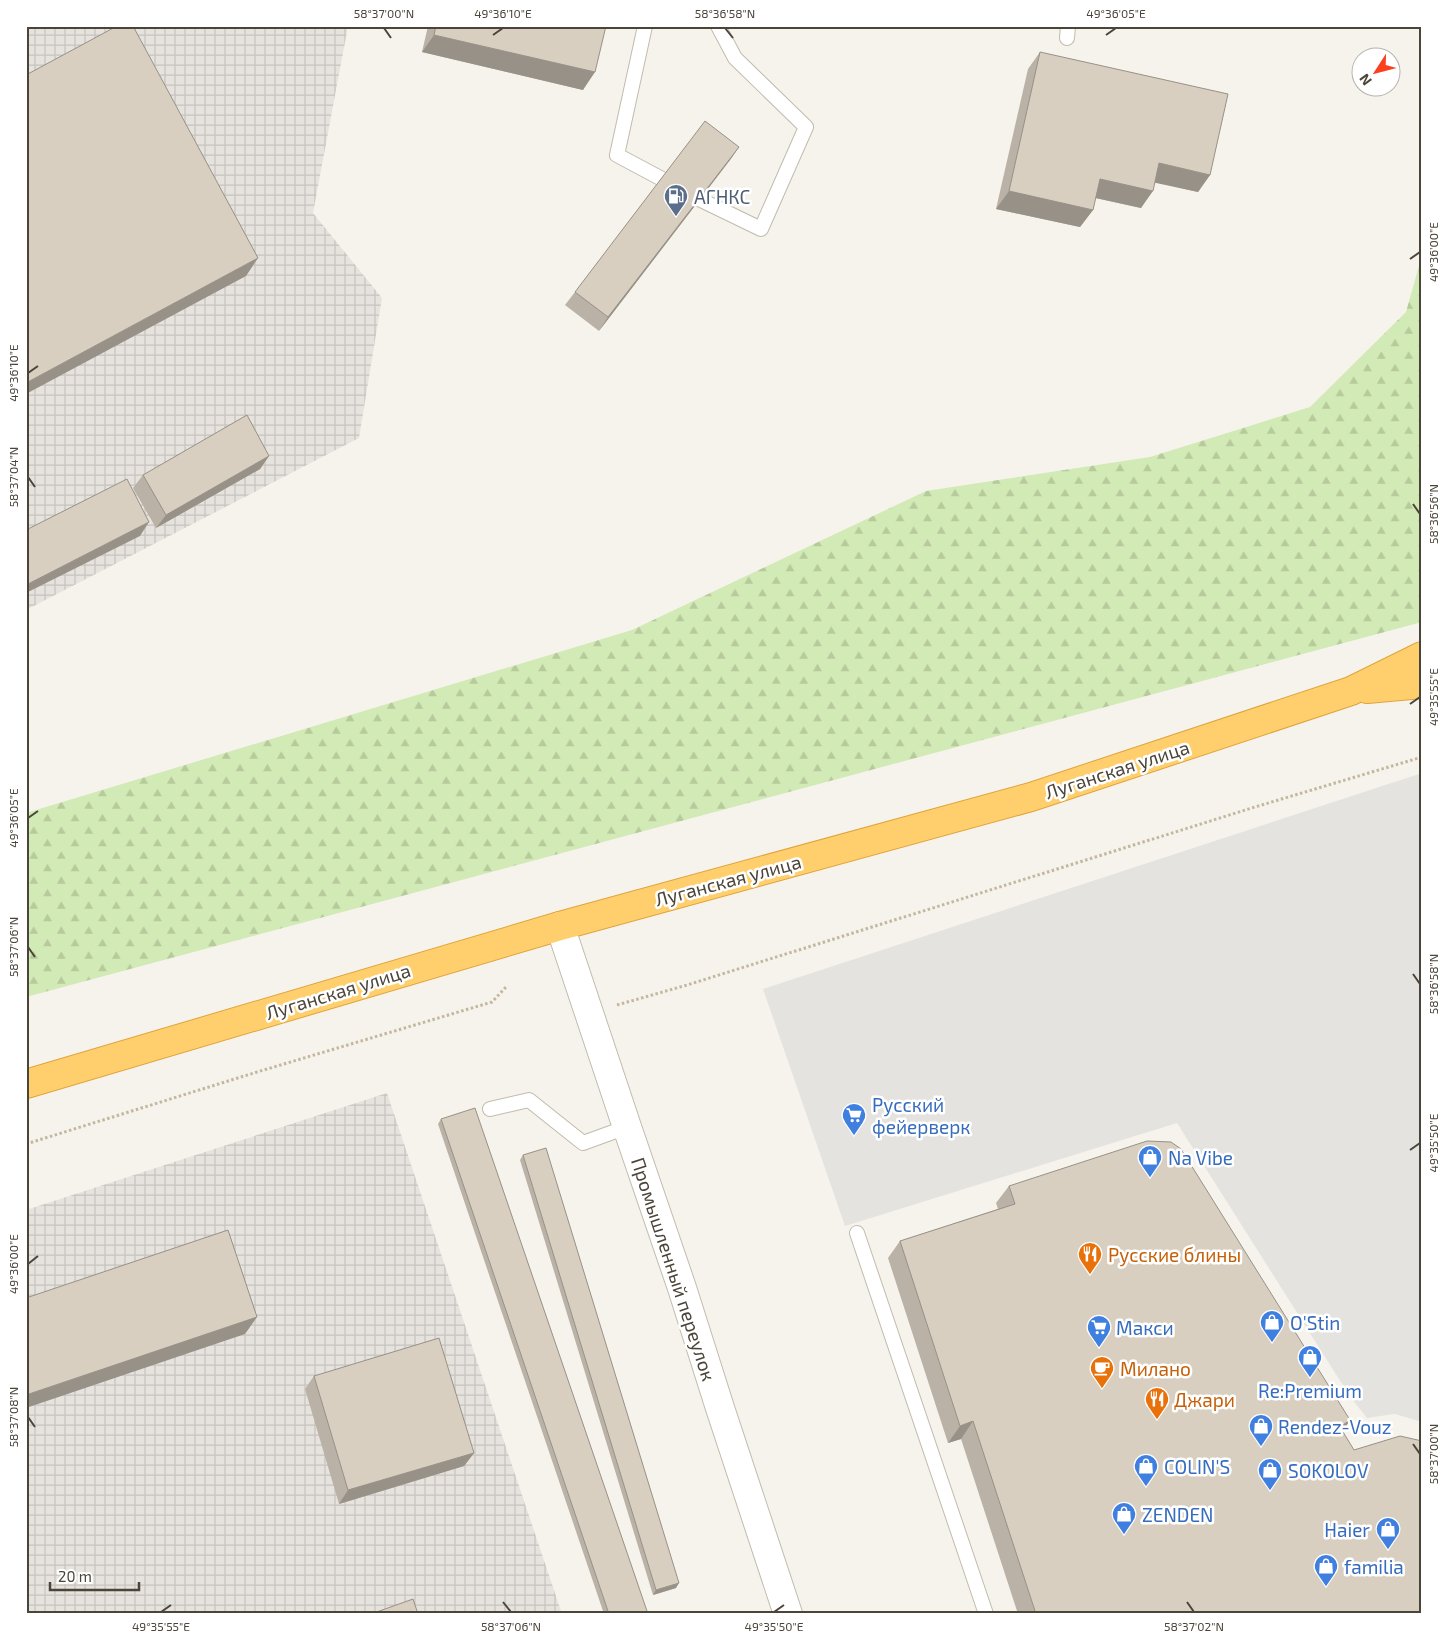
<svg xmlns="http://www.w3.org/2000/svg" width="1448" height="1640" font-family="'Exo 2',sans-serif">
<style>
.industrial{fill:url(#industrial-grid)}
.forest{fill:url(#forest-firs)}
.parking{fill:#e5e3e0}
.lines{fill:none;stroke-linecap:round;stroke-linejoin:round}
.lane-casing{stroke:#c2bbae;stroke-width:16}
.street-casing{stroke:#c2bbae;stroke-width:30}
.highway-casing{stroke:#e0a43c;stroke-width:30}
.path{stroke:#c4b79f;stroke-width:3;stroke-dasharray:2.5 2.5;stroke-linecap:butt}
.lane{stroke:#fff;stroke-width:14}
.street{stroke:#fff;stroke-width:28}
.highway{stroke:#ffcf6e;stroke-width:28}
.wall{fill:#bab2a6}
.shaded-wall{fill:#979187}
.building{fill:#d8cfc1;stroke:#979187}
.ticks{fill:none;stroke:#4b4439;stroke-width:2}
.labels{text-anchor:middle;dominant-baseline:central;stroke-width:5;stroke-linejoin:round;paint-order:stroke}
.service-label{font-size:19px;fill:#4e5e75;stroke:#fff;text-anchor:start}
.street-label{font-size:19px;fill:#4b4439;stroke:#fff}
.shop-label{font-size:19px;fill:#366cbe;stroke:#fff;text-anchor:start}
.food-label{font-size:19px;fill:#c56008;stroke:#fff;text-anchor:start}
.neatline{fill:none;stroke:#4b4439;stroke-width:2}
.ticks-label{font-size:12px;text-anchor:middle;fill:#4b4439}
</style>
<defs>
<pattern id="industrial-grid" width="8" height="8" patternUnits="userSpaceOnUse" patternTransform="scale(1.25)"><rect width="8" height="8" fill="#e6e2dd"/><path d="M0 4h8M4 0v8" fill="none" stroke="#c7c3be"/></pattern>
<pattern id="forest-firs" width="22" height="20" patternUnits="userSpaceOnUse" patternTransform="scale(1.25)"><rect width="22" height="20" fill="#d2eab5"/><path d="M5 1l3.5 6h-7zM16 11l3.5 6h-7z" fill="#b6ca9c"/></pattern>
</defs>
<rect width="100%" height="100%" fill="#f6f3ec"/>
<!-- industrial -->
<path class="industrial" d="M 26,26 L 348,26 L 313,213 L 382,298 L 359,438 L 26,610 Z
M 387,1093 L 562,1614 L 26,1614 L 26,1210 Z"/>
<!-- forest -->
<path class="forest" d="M 1422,255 L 1422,622 L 26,997 L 26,813 L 632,630 L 926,491 L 1150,457 L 1310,407 L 1406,312 Z"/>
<!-- parking -->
<path class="parking" d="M 1422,773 L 1422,1422 L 1395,1414 L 1367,1418 L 1351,1398 L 1177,1123 L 845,1226 L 763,989 Z"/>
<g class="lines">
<!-- lane casing -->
<g class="lane-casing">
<path id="lane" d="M 645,26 L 617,155 L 662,179
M 1067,38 L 1068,26
M 699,199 L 761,229 L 806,127 L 735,58 L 718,26
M 490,1109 L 529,1100 L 583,1143 L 627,1127
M 857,1233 L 986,1614"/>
</g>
<!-- street casing -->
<g class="street-casing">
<path id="street" d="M 560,926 L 627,1127 L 682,1288 L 720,1408 L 788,1614"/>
</g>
<!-- highway casing -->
<g class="highway-casing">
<path id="highway" d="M 1367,689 L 1422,684
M 26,1084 L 560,926 L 1031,797 L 1351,691 L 1422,656"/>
</g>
<!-- path -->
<path class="path" d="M 617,1005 L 687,985 L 1255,807 L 1422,757
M 26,1144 L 257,1072 L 492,1002 L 506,987"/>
<!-- lane -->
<use href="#lane" class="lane"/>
<!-- street -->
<use href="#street" class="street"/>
<!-- highway -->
<use href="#highway" class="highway"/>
</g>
<!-- wall -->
<path class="wall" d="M 428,26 L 606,26 L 583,90 L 422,52 Z
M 1040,52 L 1210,175 L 1198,192 L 1155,182 L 1141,208 L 1095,198 L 1093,210 L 1080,227 L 996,209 L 1028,69 Z
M 739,147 L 730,160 L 599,331 L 565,305 L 575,292 Z
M 269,456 L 260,469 L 156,528 L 133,488 L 143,475 Z
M 441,1119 L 648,1614 L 604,1614 L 438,1124 Z
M 523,1155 L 676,1588 L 653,1595 L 520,1160 Z
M 1009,1186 L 1350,1420 L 1343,1431 L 1422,1614 L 1018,1614 L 961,1439 L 948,1443 L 888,1258 L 900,1241 L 998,1209 L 996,1203 Z
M 314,1376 L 474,1453 L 464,1466 L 339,1504 L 305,1389 Z"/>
<!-- shaded-wall -->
<path class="shaded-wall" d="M 434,35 L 595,72 L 583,90 L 422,52 Z
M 739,147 L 730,160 L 599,331 L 608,317 Z
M 1159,163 L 1210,175 L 1198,192 L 1147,181 Z
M 1100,179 L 1153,191 L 1141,208 L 1087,196 Z
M 1009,191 L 1093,210 L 1080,227 L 996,209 Z
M 258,258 L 246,276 L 26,394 L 26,383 Z
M 269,456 L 260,469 L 156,528 L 166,515 Z
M 149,522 L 140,536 L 26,593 L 26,585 Z
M 257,1317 L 245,1334 L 26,1408 L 26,1395 Z
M 1350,1420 L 1338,1438 L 1340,1427 Z
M 973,1421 L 961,1439 L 948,1443 L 960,1426 Z
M 474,1453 L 464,1466 L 339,1504 L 348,1490 Z
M 679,1583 L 676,1588 L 653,1595 L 656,1590 Z"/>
<!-- building -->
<path class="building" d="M 117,26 L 133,26 L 258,258 L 26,383 L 26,75 Z
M 436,26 L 606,26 L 595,72 L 434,35 Z
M 1040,52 L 1228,94 L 1210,175 L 1159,163 L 1153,191 L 1100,179 L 1093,210 L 1009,191 Z
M 705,121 L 739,147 L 608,317 L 575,292 Z
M 247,415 L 269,456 L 166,515 L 143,475 Z
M 127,479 L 149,522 L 26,585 L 26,530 Z
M 475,1108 L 648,1614 L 609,1614 L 441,1119 Z
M 1147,1141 L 1171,1142 L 1181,1149 L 1350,1420 L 1340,1427 L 1354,1450 L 1400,1436 L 1422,1441 L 1422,1614 L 1036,1614 L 973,1421 L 960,1426 L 900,1241 L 1015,1204 L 1009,1186 Z
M 546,1148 L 679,1583 L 656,1590 L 523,1155 Z
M 228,1230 L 257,1317 L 26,1395 L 26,1298 Z
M 439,1338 L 474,1453 L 348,1490 L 314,1376 Z
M 413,1599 L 418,1614 L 371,1614 Z"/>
<!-- ticks -->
<path class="ticks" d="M 384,28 L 391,38M 725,28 L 733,38M 493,35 L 503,28M 1106,35 L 1116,28M 1410,259 L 1420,252M 28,373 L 38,366M 28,477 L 35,487M 1413,504 L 1420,514M 1410,704 L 1420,697M 28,818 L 38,811M 28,947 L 35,957M 1413,974 L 1420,984M 1410,1150 L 1420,1143M 28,1264 L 38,1256M 28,1417 L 35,1427M 1413,1444 L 1420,1454M 503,1602 L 511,1612M 1187,1602 L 1194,1612M 161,1612 L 171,1605M 774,1612 L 784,1605"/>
<!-- icons -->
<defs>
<g id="fuel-pin" transform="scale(1.25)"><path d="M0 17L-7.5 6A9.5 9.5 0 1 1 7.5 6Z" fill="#5c6f8a" stroke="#fff"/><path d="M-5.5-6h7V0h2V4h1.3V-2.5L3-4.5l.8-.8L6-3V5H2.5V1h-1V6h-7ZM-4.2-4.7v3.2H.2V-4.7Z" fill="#fff"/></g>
<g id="supermarket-pin" transform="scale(1.25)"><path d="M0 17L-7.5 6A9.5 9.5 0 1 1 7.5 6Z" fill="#3f7fe0" stroke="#fff"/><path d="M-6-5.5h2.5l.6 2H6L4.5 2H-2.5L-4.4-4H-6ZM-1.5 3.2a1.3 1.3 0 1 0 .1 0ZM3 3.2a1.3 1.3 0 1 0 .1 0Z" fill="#fff"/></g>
<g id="shop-pin" transform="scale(1.25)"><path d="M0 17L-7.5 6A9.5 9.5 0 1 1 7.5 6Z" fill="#3f7fe0" stroke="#fff"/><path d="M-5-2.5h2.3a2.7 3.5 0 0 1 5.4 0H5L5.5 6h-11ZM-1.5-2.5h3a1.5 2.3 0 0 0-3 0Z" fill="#fff"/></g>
<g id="restaurant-pin" transform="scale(1.25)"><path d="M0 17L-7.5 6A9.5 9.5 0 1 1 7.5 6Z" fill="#e8710a" stroke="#fff"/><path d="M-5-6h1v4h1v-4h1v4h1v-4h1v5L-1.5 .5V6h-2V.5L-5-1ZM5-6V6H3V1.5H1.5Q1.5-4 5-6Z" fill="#fff"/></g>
<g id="cafe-pin" transform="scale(1.25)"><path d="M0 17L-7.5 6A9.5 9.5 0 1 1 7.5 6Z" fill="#e8710a" stroke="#fff"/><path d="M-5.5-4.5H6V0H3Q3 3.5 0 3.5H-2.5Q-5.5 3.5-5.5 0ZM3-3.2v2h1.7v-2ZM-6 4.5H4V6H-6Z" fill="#fff"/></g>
</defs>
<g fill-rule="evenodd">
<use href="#fuel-pin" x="676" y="196"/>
<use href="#supermarket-pin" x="854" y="1115"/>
<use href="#shop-pin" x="1150" y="1157"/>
<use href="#restaurant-pin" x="1090" y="1254"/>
<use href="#shop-pin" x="1272" y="1322"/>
<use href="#supermarket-pin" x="1099" y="1327"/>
<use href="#shop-pin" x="1310" y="1357"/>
<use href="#cafe-pin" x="1102" y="1368"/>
<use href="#restaurant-pin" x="1157" y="1399"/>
<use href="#shop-pin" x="1261" y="1426"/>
<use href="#shop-pin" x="1146" y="1466"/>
<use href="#shop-pin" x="1270" y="1470"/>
<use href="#shop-pin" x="1124" y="1514"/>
<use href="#shop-pin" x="1388" y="1529"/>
<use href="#shop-pin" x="1326" y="1566"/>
</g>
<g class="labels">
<!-- service labels -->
<g class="service-label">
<text x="694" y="196">АГНКС</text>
</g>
<!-- street labels -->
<g class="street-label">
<text transform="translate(1117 769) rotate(-18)">Луганская улица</text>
<text transform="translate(728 880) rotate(-15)">Луганская улица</text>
<text transform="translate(338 991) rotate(-17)">Луганская улица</text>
<text transform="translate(674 1269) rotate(72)">Промышленный переулок</text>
</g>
<!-- shop labels -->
<g class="shop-label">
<text x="872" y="1104">Русский<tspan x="872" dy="22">фейерверк</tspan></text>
<text x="1168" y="1157">Na Vibe</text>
<text x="1290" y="1322">O'Stin</text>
<text x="1116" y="1327">Макси</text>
<text x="1310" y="1390" text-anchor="middle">Re:Premium</text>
<text x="1278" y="1426">Rendez-Vouz</text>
<text x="1164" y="1466">COLIN'S</text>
<text x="1288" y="1470">SOKOLOV</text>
<text x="1142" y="1514">ZENDEN</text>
<text x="1370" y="1529" text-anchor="end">Haier</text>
<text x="1344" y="1566">familia</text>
</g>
<!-- food labels -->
<g class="food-label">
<text x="1108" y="1254">Русские блины</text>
<text x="1120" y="1368">Милано</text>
<text x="1174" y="1399">Джари</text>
</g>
</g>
<!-- border -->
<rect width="1448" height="1640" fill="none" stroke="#ffffff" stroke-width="55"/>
<!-- north arrow -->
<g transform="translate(1376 72) rotate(234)"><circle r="24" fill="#ffffff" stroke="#b7b4b0"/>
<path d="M0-4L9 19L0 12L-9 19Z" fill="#fc3f1d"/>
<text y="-8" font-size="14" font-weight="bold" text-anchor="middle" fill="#4b4439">N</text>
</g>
<!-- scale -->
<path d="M50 1582v8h89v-8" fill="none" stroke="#4b4439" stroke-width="2.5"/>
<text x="58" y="1582" font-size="15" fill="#4b4439" stroke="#ffffff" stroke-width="4" paint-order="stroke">20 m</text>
<rect x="28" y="28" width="1392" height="1584" class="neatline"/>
<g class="ticks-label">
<text x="384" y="18">58°37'00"N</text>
<text x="503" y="18">49°36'10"E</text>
<text x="725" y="18">58°36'58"N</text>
<text x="1116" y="18">49°36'05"E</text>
<text transform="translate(1434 252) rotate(-90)" y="4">49°36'00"E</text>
<text transform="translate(14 373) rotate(-90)" y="4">49°36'10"E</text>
<text transform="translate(14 477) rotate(-90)" y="4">58°37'04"N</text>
<text transform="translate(1434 514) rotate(-90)" y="4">58°36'56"N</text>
<text transform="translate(1434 697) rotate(-90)" y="4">49°35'55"E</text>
<text transform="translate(14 818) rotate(-90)" y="4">49°36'05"E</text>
<text transform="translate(14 947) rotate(-90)" y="4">58°37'06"N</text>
<text transform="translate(1434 984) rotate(-90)" y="4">58°36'58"N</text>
<text transform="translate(1434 1143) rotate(-90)" y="4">49°35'50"E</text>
<text transform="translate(14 1264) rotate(-90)" y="4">49°36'00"E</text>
<text transform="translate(14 1417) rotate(-90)" y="4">58°37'08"N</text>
<text transform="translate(1434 1454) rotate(-90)" y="4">58°37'00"N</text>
<text x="161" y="1631">49°35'55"E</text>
<text x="511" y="1631">58°37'06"N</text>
<text x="774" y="1631">49°35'50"E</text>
<text x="1194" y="1631">58°37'02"N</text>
</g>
</svg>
